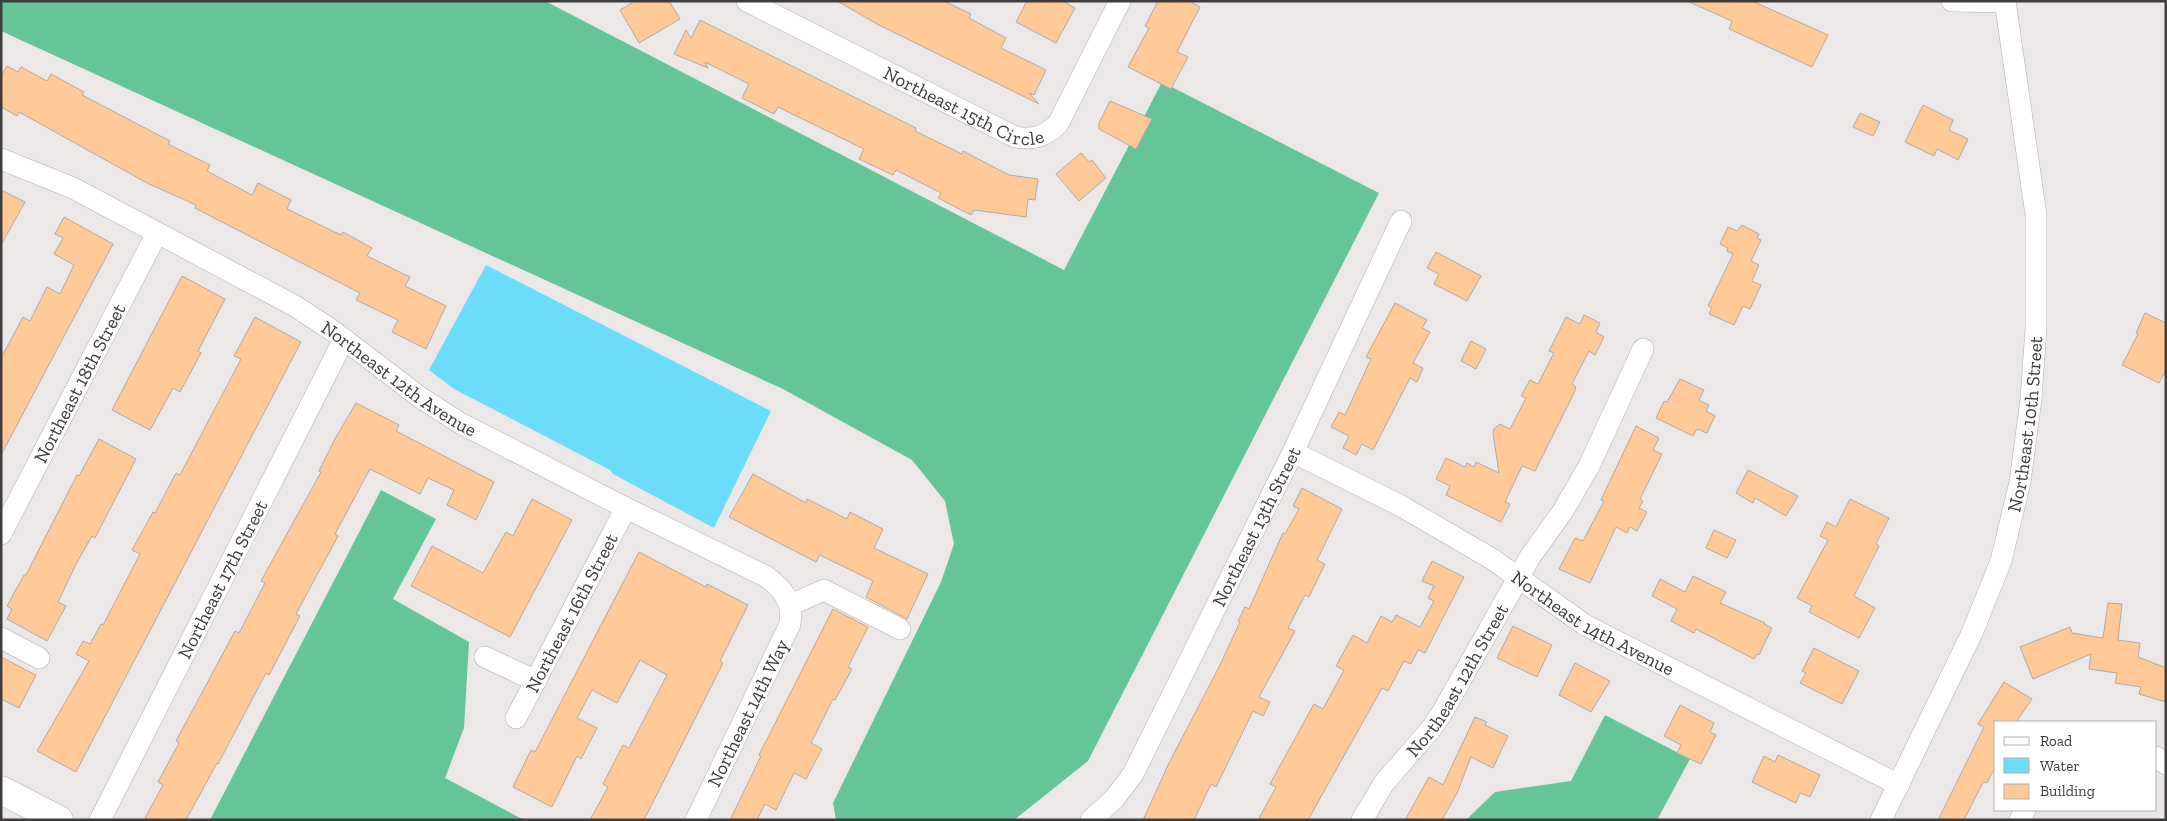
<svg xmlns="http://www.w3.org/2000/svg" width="2167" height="821" font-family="'Zilla Slab',serif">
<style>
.forest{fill:#65c498}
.water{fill:#6bddfb}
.building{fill:#ffc897;stroke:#aeaba8}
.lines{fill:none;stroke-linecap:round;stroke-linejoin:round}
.minor-casing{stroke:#b2aead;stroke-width:22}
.major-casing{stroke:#b2aead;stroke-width:29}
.minor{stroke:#fff;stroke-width:21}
.major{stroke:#fff;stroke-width:28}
.labels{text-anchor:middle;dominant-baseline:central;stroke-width:4;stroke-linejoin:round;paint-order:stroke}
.street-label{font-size:19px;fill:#3e3c3c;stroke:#fff}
</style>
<rect width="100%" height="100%" fill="#ece8e7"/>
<!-- forest -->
<path class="forest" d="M 1,1 L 545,1 L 1064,270 L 1162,82 L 1379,193 L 1088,761 L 1014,820 L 836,820 L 833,803 L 941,582 L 954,544 L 945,501 L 912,460 L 783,389 L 1,31 Z
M 381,490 L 436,519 L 393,599 L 469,642 L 464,728 L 445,778 L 524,820 L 210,820 Z
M 1605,715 L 1690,759 L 1657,820 L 1466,820 L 1495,792 L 1571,781 Z"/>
<!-- water -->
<path class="water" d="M 486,265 L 771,411 L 714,528 L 613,474 L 610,470 L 454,389 L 429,370 Z"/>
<!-- building -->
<path class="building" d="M 635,1 L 669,1 L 680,19 L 639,43 L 620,10 Z
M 837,1 L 944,1 L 971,14 L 969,18 L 1006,38 L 1001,48 L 1046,70 L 1034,95 L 1029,93 L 1039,104 L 877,24 Z
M 1027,1 L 1063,1 L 1075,8 L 1056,43 L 1016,22 Z
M 1158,1 L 1189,1 L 1200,7 L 1177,52 L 1188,57 L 1171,89 L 1128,67 L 1149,28 L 1145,26 Z
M 1687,1 L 1752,1 L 1828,35 L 1812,67 L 1729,29 L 1732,21 Z
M 700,20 L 916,128 L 915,131 L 962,154 L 963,151 L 1009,175 L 1038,179 L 1035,200 L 1028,199 L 1026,217 L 974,210 L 971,215 L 938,198 L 941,193 L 896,170 L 893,175 L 859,159 L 864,149 L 778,107 L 774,114 L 742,98 L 749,84 L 705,62 L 708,68 L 674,54 L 686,30 L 691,38 Z
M 7,66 L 18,72 L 21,67 L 47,81 L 51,74 L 84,92 L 82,95 L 170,141 L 168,144 L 210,165 L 207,171 L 252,195 L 258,183 L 291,200 L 287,209 L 341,235 L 343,232 L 372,248 L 367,256 L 410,277 L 405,286 L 446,306 L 426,349 L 392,332 L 398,320 L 356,300 L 360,293 L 220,221 L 195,208 L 196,205 L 147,183 L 19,112 L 17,116 L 1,107 L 1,76 Z
M 1110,101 L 1152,119 L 1136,149 L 1099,129 L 1099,123 Z
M 1923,105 L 1953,120 L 1949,130 L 1968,139 L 1958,160 L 1937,149 L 1934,156 L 1905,142 Z
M 1860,113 L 1880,122 L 1873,136 L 1853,127 Z
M 1081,153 L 1089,162 L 1092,160 L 1106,178 L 1079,201 L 1056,174 Z
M 1,190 L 25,202 L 1,245 Z
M 64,217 L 113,244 L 1,455 L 1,358 L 23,317 L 30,321 L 47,287 L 60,294 L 74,265 L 54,254 L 63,238 L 55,234 Z
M 1742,225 L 1759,234 L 1757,238 L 1761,240 L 1751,261 L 1759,265 L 1752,281 L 1761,285 L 1750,309 L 1743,306 L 1734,325 L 1709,314 L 1712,308 L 1708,306 L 1733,254 L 1727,251 L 1728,248 L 1720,244 L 1728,227 L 1737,231 Z
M 1436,252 L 1481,276 L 1467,301 L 1434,284 L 1439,274 L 1427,268 Z
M 182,276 L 225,299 L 198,351 L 201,353 L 180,392 L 173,388 L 150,430 L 112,410 Z
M 1395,303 L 1427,320 L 1422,328 L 1430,332 L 1413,363 L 1423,368 L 1417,382 L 1410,378 L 1373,450 L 1362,444 L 1356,455 L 1343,448 L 1349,436 L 1331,427 L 1339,412 L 1345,415 L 1371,359 L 1366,357 Z
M 2145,313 L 2166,323 L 2166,370 L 2159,383 L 2122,365 L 2138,334 L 2136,333 Z
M 1584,315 L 1600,323 L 1596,332 L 1604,337 L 1595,355 L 1589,351 L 1572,384 L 1576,387 L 1574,393 L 1535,471 L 1522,466 L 1505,502 L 1510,504 L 1501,522 L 1446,495 L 1450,486 L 1436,479 L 1446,458 L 1465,467 L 1467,463 L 1474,467 L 1476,462 L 1499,473 L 1493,433 L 1494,429 L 1500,424 L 1510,429 L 1526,398 L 1521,396 L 1530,380 L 1538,384 L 1554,353 L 1549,351 L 1566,317 L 1580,324 Z
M 255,317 L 301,342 L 76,772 L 37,751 L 89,661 L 76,654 L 83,641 L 90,644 L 101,624 L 103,625 L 140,554 L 132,550 L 153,512 L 155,513 L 176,473 L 180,475 L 241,359 L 234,356 Z
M 1471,341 L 1486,349 L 1476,369 L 1461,361 Z
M 1680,379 L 1704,390 L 1699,400 L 1709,405 L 1706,411 L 1715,416 L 1707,433 L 1697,429 L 1693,436 L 1656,418 L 1664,401 L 1667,402 Z
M 356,403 L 399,425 L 396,431 L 494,482 L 476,520 L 447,505 L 454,490 L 428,478 L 420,494 L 370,469 L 335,534 L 338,536 L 296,614 L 300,616 L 269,675 L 266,673 L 218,764 L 217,763 L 186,820 L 144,820 L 163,785 L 158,782 L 179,743 L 176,741 L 235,631 L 239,633 L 265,583 L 261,581 L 321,472 L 319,471 L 336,437 Z
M 1636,426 L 1659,438 L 1653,450 L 1662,454 L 1640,499 L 1643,501 L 1639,508 L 1647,512 L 1637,531 L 1630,527 L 1627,533 L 1616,527 L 1590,583 L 1559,569 L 1575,538 L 1583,541 L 1604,501 L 1601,500 Z
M 99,439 L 136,459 L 95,538 L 92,536 L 77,562 L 58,602 L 66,606 L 47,641 L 7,619 L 12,609 L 7,606 L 24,575 L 26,575 L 77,475 L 79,476 Z
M 1748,470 L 1798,496 L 1786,516 L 1755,498 L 1753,503 L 1736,493 Z
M 753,474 L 806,503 L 807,499 L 847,519 L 850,512 L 883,529 L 874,548 L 928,574 L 907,619 L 866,597 L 873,581 L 820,555 L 816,562 L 729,517 Z
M 1302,488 L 1342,509 L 1317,560 L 1325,564 L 1309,597 L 1305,595 L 1288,628 L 1295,631 L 1259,697 L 1270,702 L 1263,716 L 1253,711 L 1216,787 L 1211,784 L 1194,820 L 1143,820 L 1169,763 L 1219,667 L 1240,622 L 1238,621 L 1245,607 L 1249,609 L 1283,533 L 1285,534 L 1299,509 L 1293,506 Z
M 532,499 L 572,520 L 510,637 L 411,586 L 432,546 L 483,573 L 506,532 L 513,536 Z
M 1850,499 L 1889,518 L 1876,544 L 1879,546 L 1854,596 L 1875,608 L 1859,638 L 1809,612 L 1812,606 L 1797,598 L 1828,540 L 1820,536 L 1827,522 L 1836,527 Z
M 1714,530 L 1736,540 L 1727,558 L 1706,548 Z
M 639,552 L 706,587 L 707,584 L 748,605 L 720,661 L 723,663 L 644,820 L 590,820 L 608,787 L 603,784 L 623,745 L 629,748 L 667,675 L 640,660 L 617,703 L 592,690 L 577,718 L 597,728 L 581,759 L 577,756 L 552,807 L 513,787 L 531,750 L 535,752 Z
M 1432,561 L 1464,577 L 1425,653 L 1418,650 L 1411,664 L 1404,661 L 1388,691 L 1382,688 L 1308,820 L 1258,820 L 1276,787 L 1270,784 L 1314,704 L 1323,709 L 1344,670 L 1336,666 L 1353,635 L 1367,643 L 1381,616 L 1392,622 L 1396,615 L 1420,627 L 1434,601 L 1428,598 L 1434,586 L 1422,581 Z
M 1693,576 L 1726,592 L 1720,603 L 1765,623 L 1764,624 L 1772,628 L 1759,655 L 1757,654 L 1754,659 L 1696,629 L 1694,633 L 1671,621 L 1677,609 L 1652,596 L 1660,579 L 1685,592 Z
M 2108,603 L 2122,604 L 2118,640 L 2140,643 L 2138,657 L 2166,668 L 2166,702 L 2139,694 L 2141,687 L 2115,683 L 2117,673 L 2089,669 L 2091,654 L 2033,679 L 2020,647 L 2070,627 L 2072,633 L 2103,638 Z
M 833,609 L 868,627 L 848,667 L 852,669 L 835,700 L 833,699 L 811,743 L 822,749 L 806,779 L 794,773 L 776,810 L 765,804 L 757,820 L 730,820 L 761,756 L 759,755 Z
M 1513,626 L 1552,645 L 1537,677 L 1497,658 Z
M 1814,648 L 1859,671 L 1842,704 L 1800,683 L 1806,673 L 1802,671 Z
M 1,657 L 36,675 L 19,708 L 1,699 Z
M 1575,663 L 1610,681 L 1591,712 L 1559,695 Z
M 2004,682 L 2032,699 L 2016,722 L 1996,722 L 1996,765 L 1987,783 L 1983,782 L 1964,820 L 1938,820 L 1984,727 L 1978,724 Z
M 1680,705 L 1714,723 L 1710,732 L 1716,735 L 1701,764 L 1677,753 L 1681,745 L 1664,736 Z
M 1475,717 L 1487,722 L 1485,725 L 1508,736 L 1493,768 L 1471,757 L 1457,793 L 1442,820 L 1405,820 L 1429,777 L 1443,785 Z
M 1778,755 L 1820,775 L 1810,797 L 1800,793 L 1796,803 L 1752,782 L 1764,756 L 1775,762 Z"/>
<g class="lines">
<!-- minor casing -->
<g class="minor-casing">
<g id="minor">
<path id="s1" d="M 747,1 L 1015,137 C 1034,140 1044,137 1058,124 L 1120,1"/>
<path d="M 1952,1 L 2005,2"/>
<path id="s2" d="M 1,159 L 73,188 L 295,306 L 333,331 L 421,398 L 460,423 L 626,508 L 767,577 C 784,590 793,602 790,624 L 696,820"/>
<path id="s3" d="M 1293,452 L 1401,506 L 1492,559 L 1585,625 L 1899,785"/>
<path id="s4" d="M 1,534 L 157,233"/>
<path d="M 790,605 L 824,590 L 900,629"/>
<path d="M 1,638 L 39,658"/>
<path d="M 485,657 L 536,681"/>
<path id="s5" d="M 516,718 L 626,508"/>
<path d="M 2156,757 L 2166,764"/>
<path id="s6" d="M 100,820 L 344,339"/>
<path id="s7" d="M 1091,820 L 1114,799 L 1133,774 L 1293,452 L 1401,221"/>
<path id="s8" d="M 1362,820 L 1384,783 L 1431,729 L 1442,713 L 1530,557 L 1563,511 L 1589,466 L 1643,349"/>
<path id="s9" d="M 1881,820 L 1972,633 L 2001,561 L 2020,482 L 2031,399 L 2036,328 L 2036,215 L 2005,1"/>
<path d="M 2020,820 L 2025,810"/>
</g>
</g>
<!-- major casing -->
<g class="major-casing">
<path id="major" d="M 1,790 L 59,820"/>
</g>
<!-- minor -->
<use href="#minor" class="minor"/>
<!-- major -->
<use href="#major" class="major"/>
</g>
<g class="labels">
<!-- street labels -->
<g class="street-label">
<text stroke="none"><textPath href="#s1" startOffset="242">Northeast 15th Circle</textPath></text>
<text stroke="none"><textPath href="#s2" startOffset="456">Northeast 12th Avenue</textPath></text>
<text stroke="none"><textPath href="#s4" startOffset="170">Northeast 18th Street</textPath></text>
<text stroke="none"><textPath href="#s9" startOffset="425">Northeast 10th Street</textPath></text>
<text stroke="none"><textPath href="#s7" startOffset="339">Northeast 13th Street</textPath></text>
<text stroke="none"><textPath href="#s6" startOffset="270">Northeast 17th Street</textPath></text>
<text stroke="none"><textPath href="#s5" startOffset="119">Northeast 16th Street</textPath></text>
<text stroke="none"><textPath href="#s3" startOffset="346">Northeast 14th Avenue</textPath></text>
<text stroke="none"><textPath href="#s8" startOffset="170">Northeast 12th Street</textPath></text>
<text transform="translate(748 713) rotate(-64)">Northeast 14th Way</text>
</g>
</g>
<!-- border -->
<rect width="2167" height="821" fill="none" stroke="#3e3c3c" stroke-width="5"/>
<!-- legend -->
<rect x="1994" y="721" width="162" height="90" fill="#ffffff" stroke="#b2b1b1"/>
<rect x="2004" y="737" width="25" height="8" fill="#ffffff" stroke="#b2b1b1"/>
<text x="2040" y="746" font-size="15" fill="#3e3c3c">Road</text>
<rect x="2004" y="758" width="25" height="15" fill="#6bddfb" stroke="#b2b1b1"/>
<text x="2040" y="771" font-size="15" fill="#3e3c3c">Water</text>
<rect x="2004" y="784" width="25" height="15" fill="#ffc897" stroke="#b2b1b1"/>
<text x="2040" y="796" font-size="15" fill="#3e3c3c">Building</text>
</svg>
